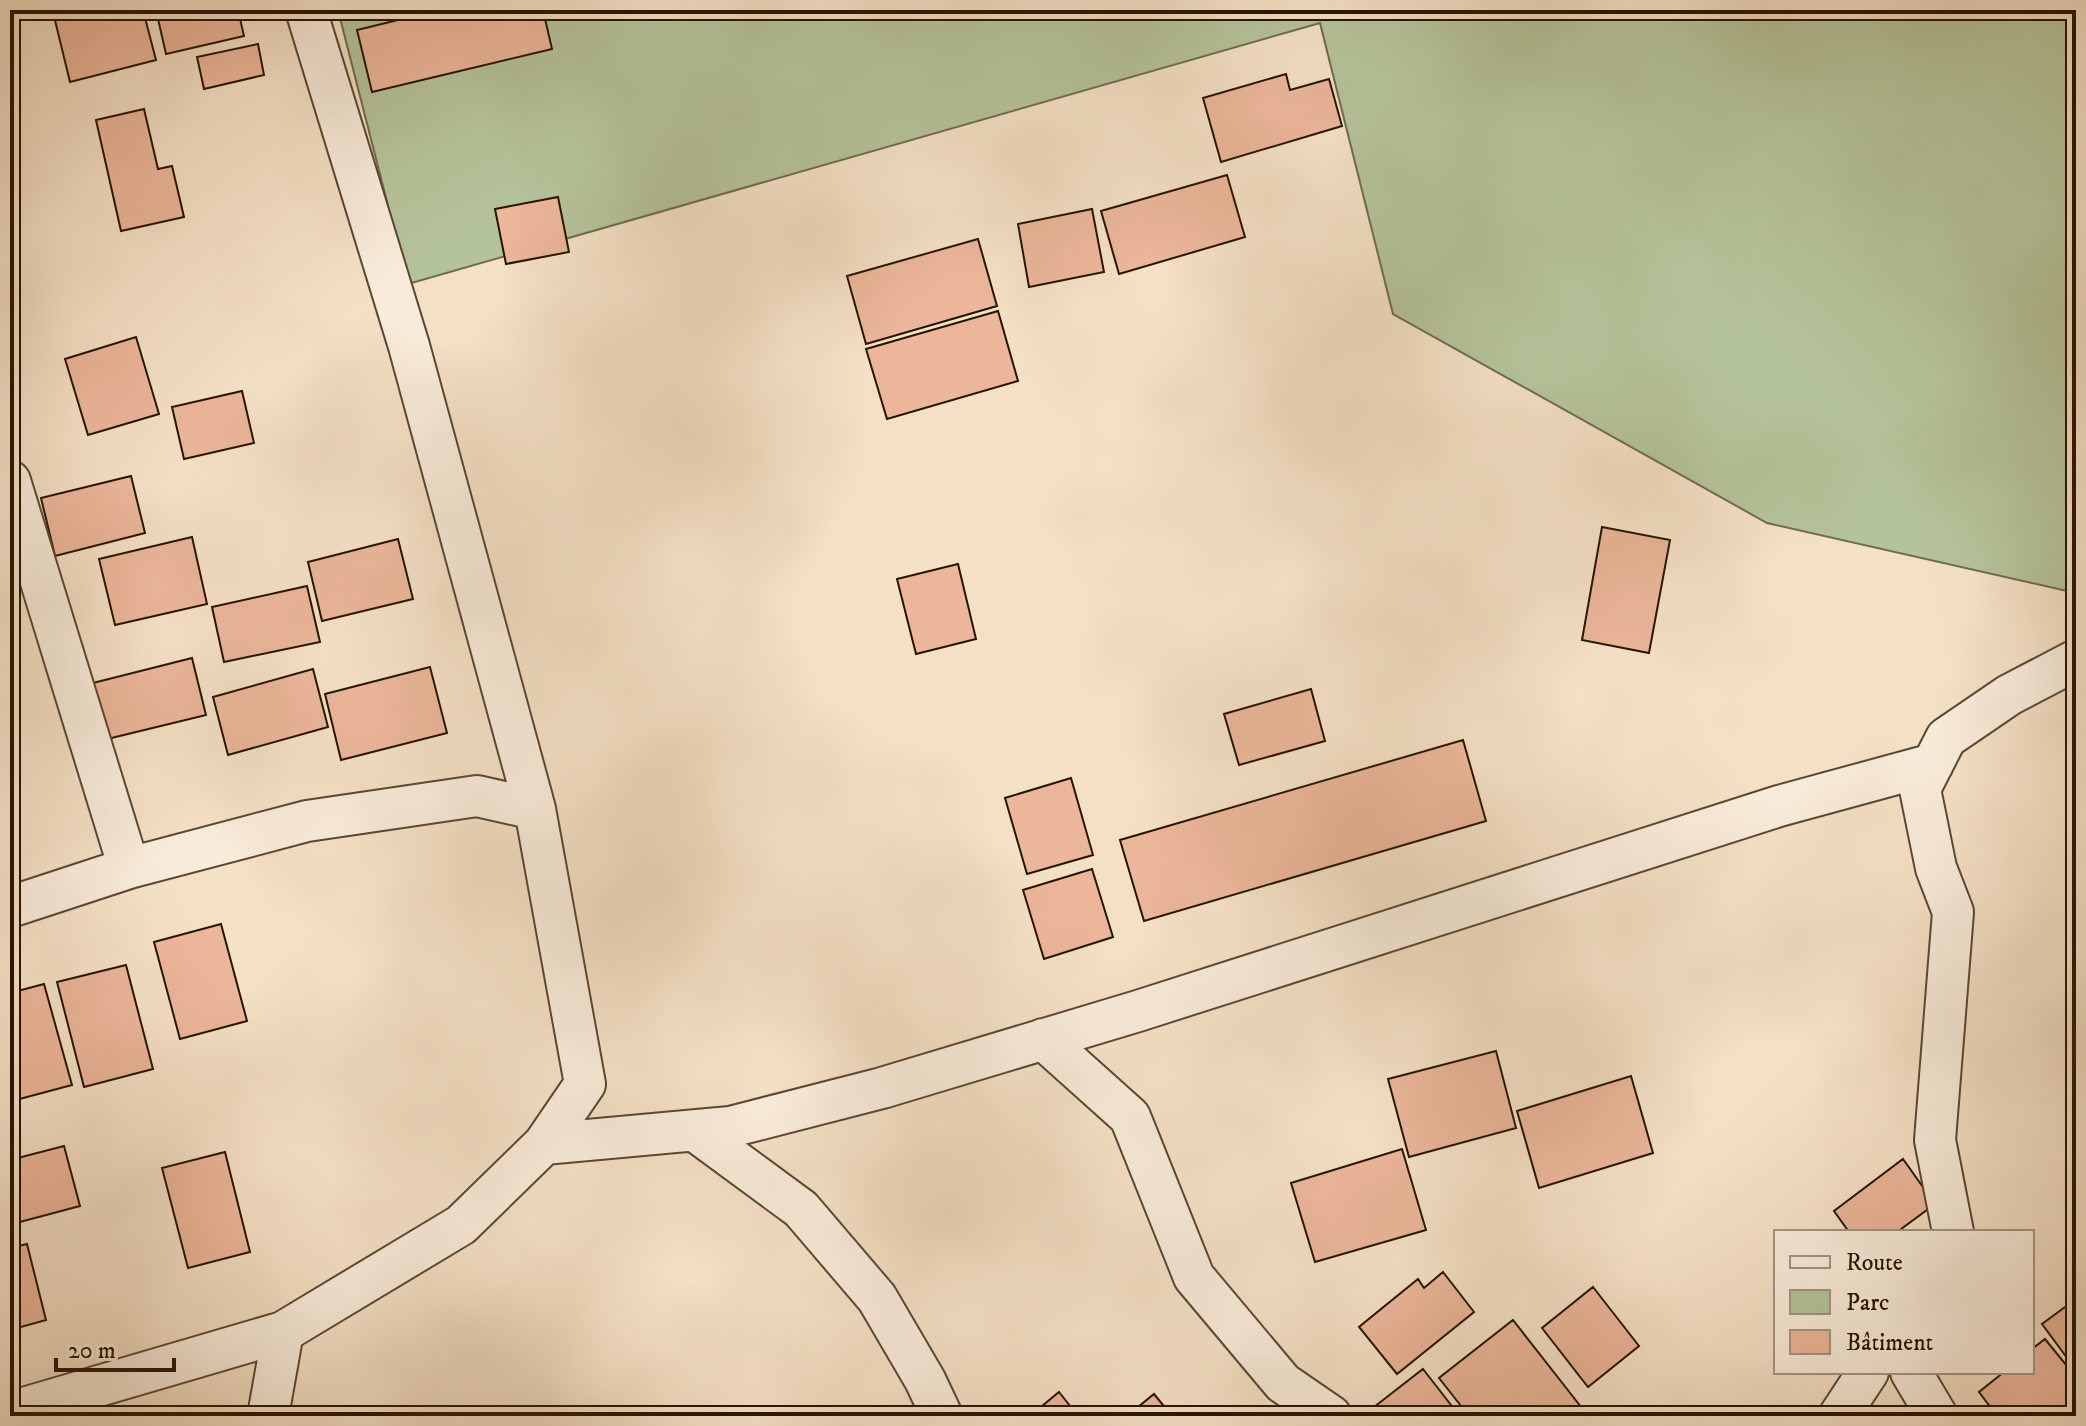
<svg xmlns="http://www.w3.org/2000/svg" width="2086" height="1426" font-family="'IM FELL DW Pica',serif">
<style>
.green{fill:#b5c39a;stroke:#6e6c4e;stroke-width:2}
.building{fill:#ebb69a;stroke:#271402;stroke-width:2}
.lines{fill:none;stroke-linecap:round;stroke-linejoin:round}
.minor-casing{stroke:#5a4733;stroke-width:44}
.minor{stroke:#f8ebd9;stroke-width:40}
</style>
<rect width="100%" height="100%" fill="#f4e0c5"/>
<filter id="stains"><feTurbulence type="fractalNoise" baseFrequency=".0025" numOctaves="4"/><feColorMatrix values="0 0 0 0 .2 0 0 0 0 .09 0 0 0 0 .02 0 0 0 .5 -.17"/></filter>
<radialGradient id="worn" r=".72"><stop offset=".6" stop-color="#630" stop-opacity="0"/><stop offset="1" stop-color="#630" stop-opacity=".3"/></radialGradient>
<!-- green -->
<path class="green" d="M 338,10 L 2076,10 L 2076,593 L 1767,523 L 1393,314 L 1320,23 L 408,284 Z"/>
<!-- building -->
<path class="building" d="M 10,10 L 46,10 L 47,12 L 10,20 Z
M 61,10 L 143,10 L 156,60 L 70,82 L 53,12 Z
M 156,10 L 238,10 L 244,36 L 166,54 Z
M 439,10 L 543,10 L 552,49 L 372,92 L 357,30 Z
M 258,44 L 264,75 L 204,89 L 197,57 Z
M 1286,74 L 1290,90 L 1329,79 L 1342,126 L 1221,162 L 1203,98 Z
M 144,109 L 158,169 L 172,166 L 184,217 L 121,231 L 96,120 Z
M 1227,175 L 1245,237 L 1119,274 L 1101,211 Z
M 558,197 L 569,252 L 506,264 L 495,209 Z
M 1092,209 L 1104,272 L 1029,287 L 1018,224 Z
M 978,239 L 997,306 L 866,344 L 847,276 Z
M 998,311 L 1018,381 L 887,419 L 866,349 Z
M 136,337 L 159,414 L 88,435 L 65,359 Z
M 242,391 L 254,443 L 184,459 L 172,407 Z
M 131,476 L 145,533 L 55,556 L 41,498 Z
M 1602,527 L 1670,540 L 1649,653 L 1582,640 Z
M 192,537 L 207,604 L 115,625 L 99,559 Z
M 398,539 L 413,599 L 322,621 L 308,562 Z
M 958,564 L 976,639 L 916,654 L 897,579 Z
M 307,586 L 320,642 L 224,662 L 212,607 Z
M 192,658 L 206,715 L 95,742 L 81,686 Z
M 430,667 L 447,733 L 341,760 L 325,694 Z
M 313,669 L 328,727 L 228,755 L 213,697 Z
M 1311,689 L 1325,741 L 1239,765 L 1224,714 Z
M 1463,740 L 1486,821 L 1144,921 L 1120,840 Z
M 1071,778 L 1093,855 L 1027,874 L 1005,798 Z
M 1092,869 L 1113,937 L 1044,959 L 1023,890 Z
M 221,924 L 247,1021 L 180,1039 L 154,942 Z
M 126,965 L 153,1069 L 84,1087 L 57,982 Z
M 44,984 L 72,1085 L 12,1101 L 10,1092 L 10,993 Z
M 1496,1051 L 1516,1128 L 1409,1157 L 1388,1079 Z
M 1631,1076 L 1653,1153 L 1539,1188 L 1517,1111 Z
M 64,1146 L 80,1206 L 16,1223 L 10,1201 L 10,1160 Z
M 1402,1149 L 1426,1230 L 1315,1262 L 1291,1183 Z
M 225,1152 L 250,1252 L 188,1268 L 162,1168 Z
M 1903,1159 L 1935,1204 L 1897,1232 L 1849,1232 L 1834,1211 Z
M 27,1244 L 46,1320 L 10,1330 L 10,1248 Z
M 1443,1272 L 1474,1312 L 1397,1374 L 1359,1327 L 1418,1279 L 1424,1288 Z
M 1593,1287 L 1639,1346 L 1588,1387 L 1542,1328 Z
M 2076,1299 L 2076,1364 L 2073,1366 L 2042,1324 Z
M 1513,1320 L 1585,1412 L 1580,1416 L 1469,1416 L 1439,1378 Z
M 2045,1339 L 2076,1377 L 2076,1416 L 1997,1416 L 1979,1392 L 2004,1372 L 2032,1372 L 2032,1349 Z
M 1423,1369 L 1458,1414 L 1367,1416 L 1365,1414 Z
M 1059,1392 L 1078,1416 L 1030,1416 Z
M 1154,1394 L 1172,1416 L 1127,1416 Z"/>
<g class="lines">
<!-- minor casing -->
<g class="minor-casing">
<path id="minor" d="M 10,481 L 129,868
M 10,907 L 129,868 L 307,821 L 477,796 L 535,809
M 1043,1039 L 1130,1117 L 1194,1277 L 1283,1383 L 1331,1416
M 695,1131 L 801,1209 L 877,1298 L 925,1380 L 942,1416
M 544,1144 L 730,1127 L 882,1088 L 1138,1011 L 1779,806 L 1933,764
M 1953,1232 L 1935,1140 L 1953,912 L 1936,868 L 1920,789 L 1946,738 L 2009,695 L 2076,660
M 1911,1372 L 1937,1416
M 10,1412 L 283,1332 L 461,1225 L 544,1144 L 585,1084 L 535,809 L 409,346 L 306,10
M 268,1416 L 283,1332
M 1839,1416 L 1868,1372"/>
</g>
<!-- minor -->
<use href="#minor" class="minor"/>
</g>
<!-- margin -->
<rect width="2086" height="1426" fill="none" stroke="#f4e0c5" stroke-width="40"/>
<rect x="12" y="12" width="2062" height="1402" fill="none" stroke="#271402" stroke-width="4"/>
<rect x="20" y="20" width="2046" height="1386" fill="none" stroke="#271402" stroke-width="2"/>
<!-- legend -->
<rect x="1774" y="1230" width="260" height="144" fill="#f8ebd9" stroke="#a49583" stroke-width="2"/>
<rect x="1790" y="1256" width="40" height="12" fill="#f8ebd9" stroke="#a49583" stroke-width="2"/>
<text x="1846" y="1270" font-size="24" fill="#271402">Route</text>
<rect x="1790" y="1290" width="40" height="24" fill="#b5c39a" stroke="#a49583" stroke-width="2"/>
<text x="1846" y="1310" font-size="24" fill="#271402">Parc</text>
<rect x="1790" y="1330" width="40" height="24" fill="#ebb69a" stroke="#a49583" stroke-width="2"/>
<text x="1846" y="1350" font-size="24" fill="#271402">Bâtiment</text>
<!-- scale -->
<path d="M56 1358v12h118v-12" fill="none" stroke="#271402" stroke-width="4"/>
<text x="68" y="1358" font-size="24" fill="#271402" stroke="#f8ebd9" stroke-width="6" paint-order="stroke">20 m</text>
<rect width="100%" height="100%" filter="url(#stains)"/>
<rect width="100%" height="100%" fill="url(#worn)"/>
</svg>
